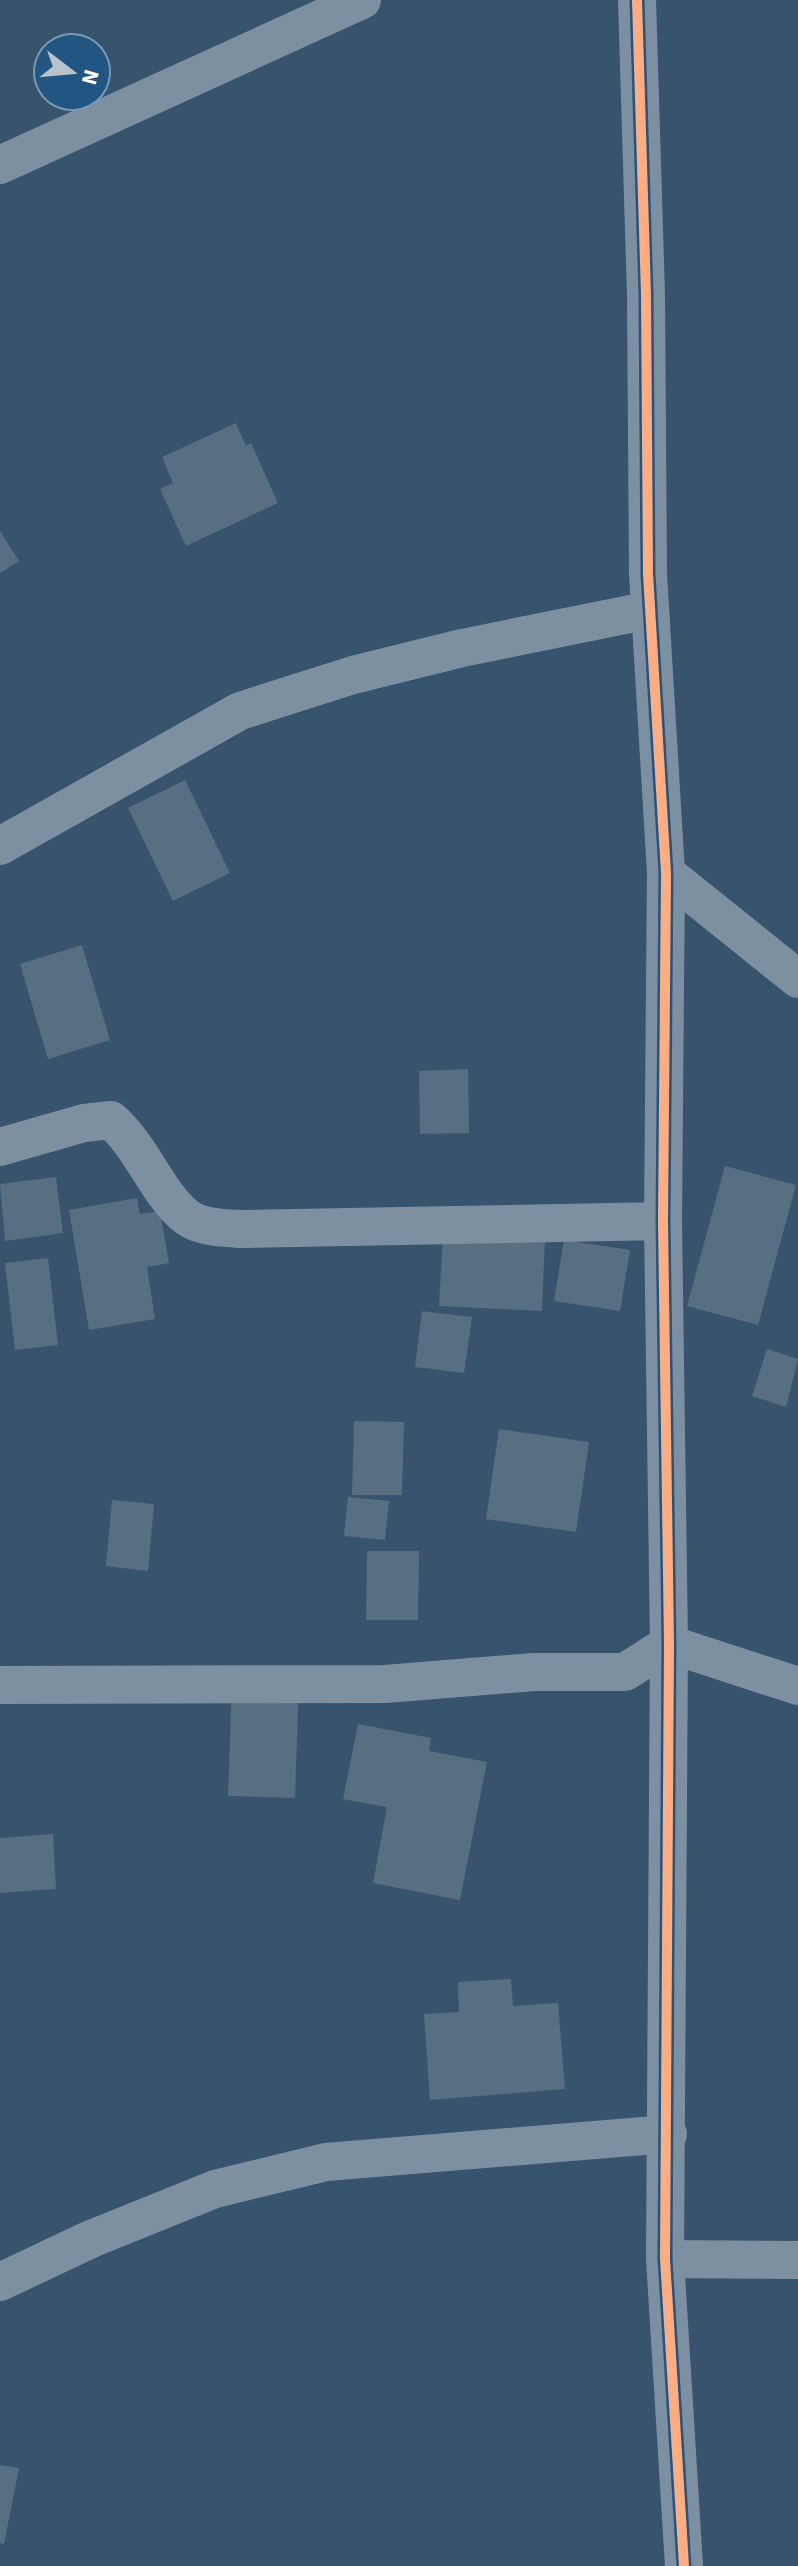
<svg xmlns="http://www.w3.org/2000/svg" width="798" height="2566" font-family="'Source Sans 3',sans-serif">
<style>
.building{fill:#586f81}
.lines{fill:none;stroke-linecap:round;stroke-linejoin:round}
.minor{stroke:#7d90a2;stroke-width:38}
.cycleway-casing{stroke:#215682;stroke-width:15}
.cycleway{stroke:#ffac80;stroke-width:10}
</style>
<rect width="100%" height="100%" fill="#37546c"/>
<!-- building -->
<path class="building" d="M 236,423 L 246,446 L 251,443 L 278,503 L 186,546 L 160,489 L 173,483 L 162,457 Z
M 0,531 L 19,561 L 0,573 Z
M 185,780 L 230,873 L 173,901 L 128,808 Z
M 82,945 L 110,1040 L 48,1059 L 20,964 Z
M 468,1069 L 469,1133 L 420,1134 L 419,1071 Z
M 725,1166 L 796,1185 L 758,1325 L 687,1306 Z
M 56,1177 L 63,1233 L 5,1241 L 0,1184 Z
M 137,1198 L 140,1214 L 160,1211 L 169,1263 L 147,1267 L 155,1319 L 89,1330 L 69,1210 Z
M 443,1234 L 545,1239 L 542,1311 L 439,1306 Z
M 564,1240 L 630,1250 L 620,1311 L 554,1301 Z
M 48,1258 L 58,1345 L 15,1350 L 5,1263 Z
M 422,1311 L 472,1317 L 464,1373 L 415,1367 Z
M 767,1349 L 798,1359 L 786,1407 L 752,1396 Z
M 354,1421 L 404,1422 L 402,1495 L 352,1495 Z
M 499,1429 L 589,1442 L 576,1532 L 486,1519 Z
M 348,1497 L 389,1501 L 385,1540 L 344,1536 Z
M 112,1500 L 154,1504 L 148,1571 L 106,1566 Z
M 367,1551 L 419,1551 L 418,1620 L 366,1620 Z
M 232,1681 L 299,1683 L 295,1798 L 228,1796 Z
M 358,1724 L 431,1738 L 429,1751 L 487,1762 L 460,1900 L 373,1883 L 387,1807 L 343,1799 Z
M 53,1834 L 56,1889 L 0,1893 L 0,1838 Z
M 511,1979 L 513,2006 L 558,2003 L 565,2089 L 430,2100 L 424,2014 L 459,2012 L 458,1982 Z
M 0,2465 L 19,2468 L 4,2544 L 0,2543 Z"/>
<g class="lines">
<!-- minor -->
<path class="minor" d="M 637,0 L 646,295 L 648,574 L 666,873 L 663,1221 L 669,1644 L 665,2259 L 684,2566
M 0,165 L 362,0
M 0,846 L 240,711 L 353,675 L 462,648 L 650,610
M 666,873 L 798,979
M 0,1147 L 84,1123 L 111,1120 C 143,1148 158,1196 188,1218 C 203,1228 225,1228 242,1229 L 663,1221
M 0,1685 L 385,1684 L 534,1672 L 625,1672 L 669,1644 L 798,1686
M 665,2259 L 798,2260
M 0,2282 L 91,2239 L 215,2189 L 326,2162 L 668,2134"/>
<!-- cycleway casing -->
<g class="cycleway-casing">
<path id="cycleway" d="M 637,0 L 646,295 L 648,574 L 666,873 L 663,1221 L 669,1644 L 665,2259 L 684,2566"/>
</g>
<!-- cycleway -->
<use href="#cycleway" class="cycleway"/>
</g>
<!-- north arrow -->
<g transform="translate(72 72) rotate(106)"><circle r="38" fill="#215682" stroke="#7a9ab4" stroke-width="2"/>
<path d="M0-6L14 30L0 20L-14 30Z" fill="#b9c3cc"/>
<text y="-12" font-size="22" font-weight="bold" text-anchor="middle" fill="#ffffff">N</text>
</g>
</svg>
